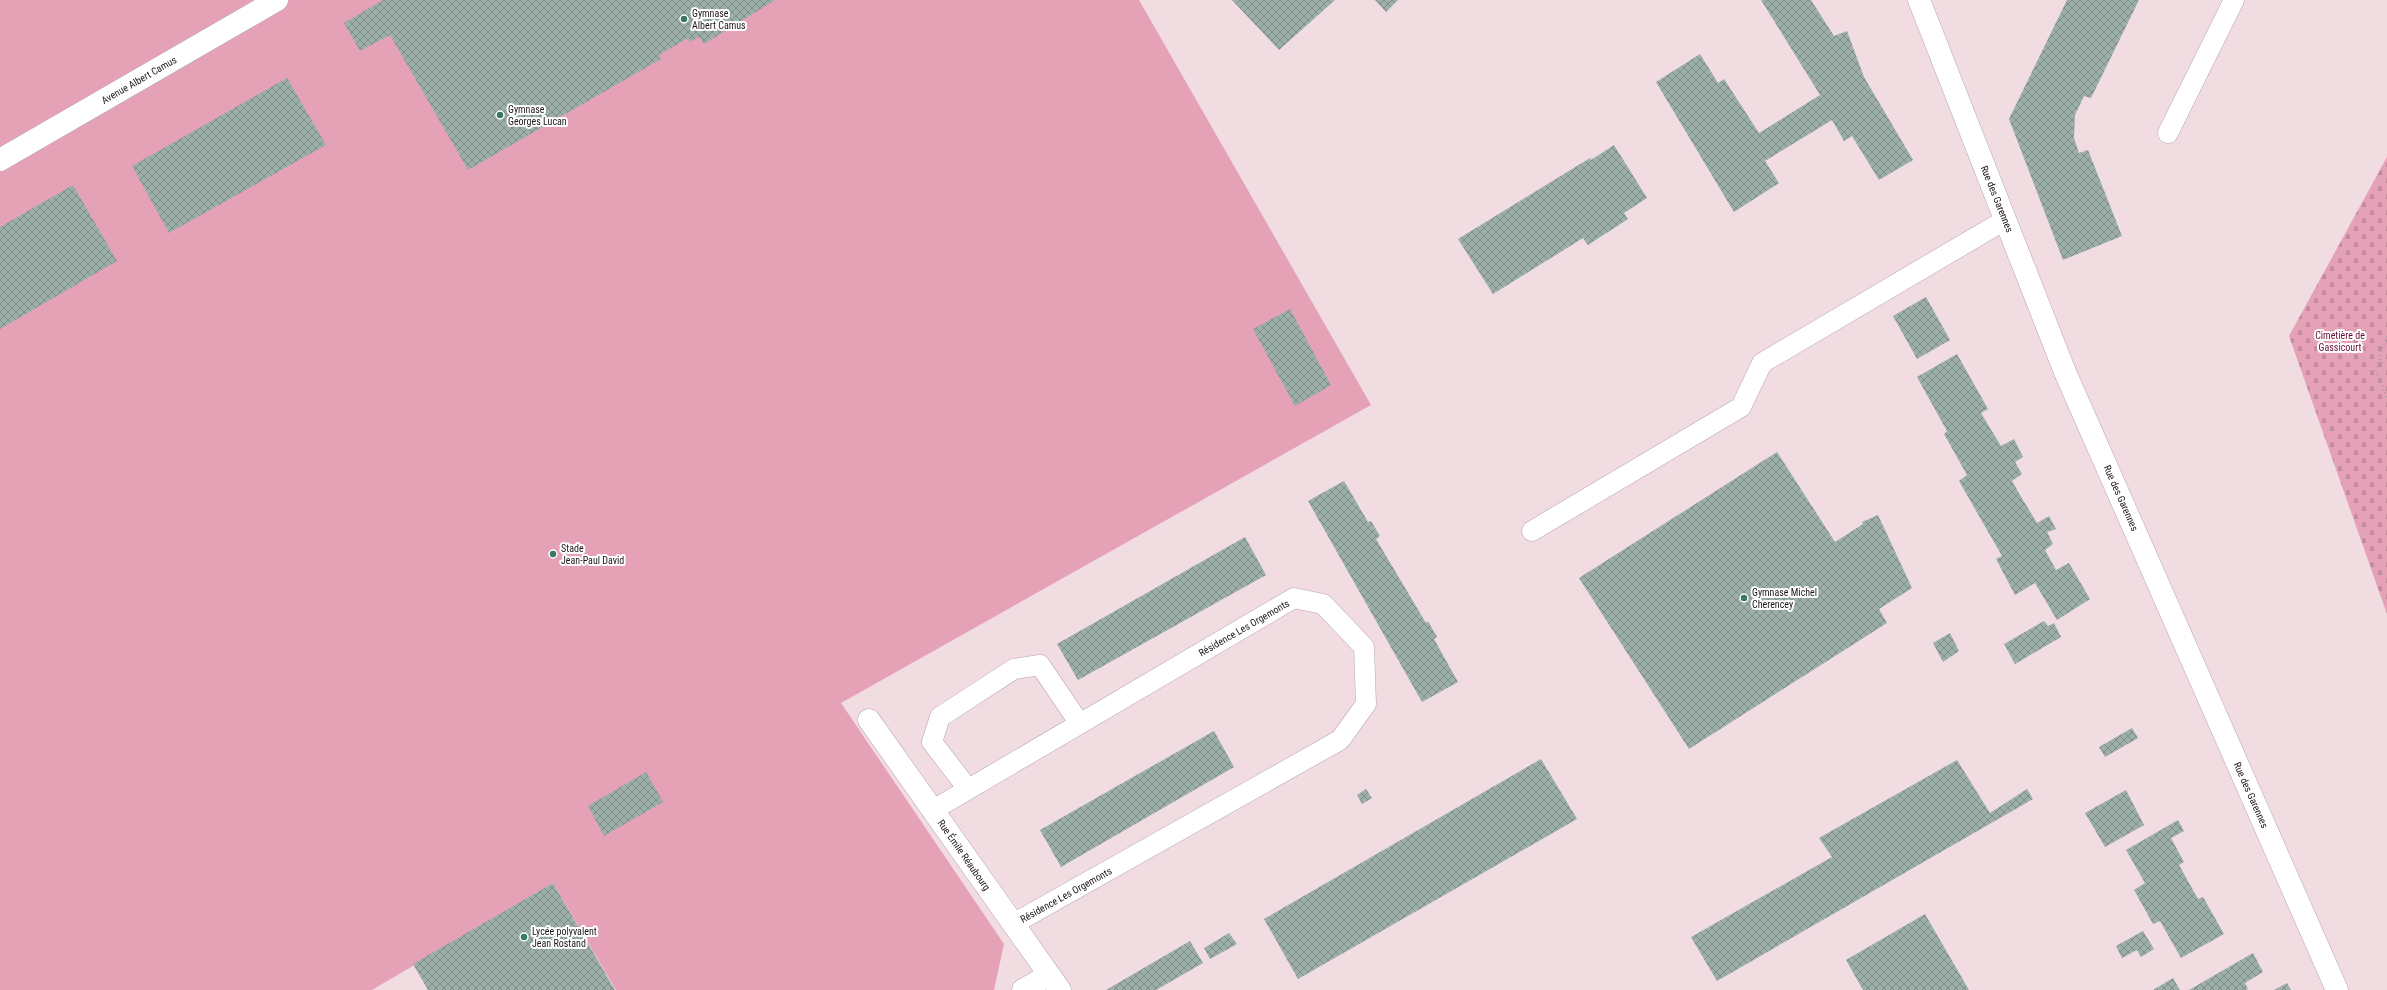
<svg xmlns="http://www.w3.org/2000/svg" width="2387" height="990" font-family="'Roboto Condensed',sans-serif">
<style>
.cemetery{fill:url(#cemetery-stones)}
.garden{fill:#e5a2b7}
.building{fill:url(#building-cross-hatch)}
.lines{fill:none;stroke-linecap:round;stroke-linejoin:round}
.service-casing{stroke:#b9a6ab;stroke-width:21}
.minor-casing{stroke:#b9a6ab;stroke-width:23}
.path{stroke:#ac9ca0;stroke-width:2.5;stroke-dasharray:1 3;stroke-linecap:butt}
.service{stroke:#fff;stroke-width:20}
.minor{stroke:#fff;stroke-width:22}
.poi-dot{fill:#3c7965;stroke:#fff;stroke-width:1.5}
.labels{text-anchor:middle;dominant-baseline:central;stroke-width:4;stroke-linejoin:round;paint-order:stroke}
.poi-label{font-size:10px;fill:#1d1618;stroke:#fff;text-anchor:start}
.street-label{font-size:10px;fill:#1d1618;stroke:#fff}
.park-label{font-size:10px;fill:#650b36;stroke:#fff}
</style>
<defs>
<pattern id="cemetery-stones" width="16" height="16" patternUnits="userSpaceOnUse"><rect width="16" height="16" fill="#e5a2b7"/><path d="M2 7V4a2 2 0 0 1 4 0v3zM10 15v-3a2 2 0 0 1 4 0v3z" fill="#c48b9d"/></pattern>
<pattern id="building-cross-hatch" width="8" height="8" patternUnits="userSpaceOnUse"><rect width="8" height="8" fill="#9cafa8"/><path d="M0 0l8 8M0 8l8-8" fill="none" stroke="#7f8d88"/></pattern>
</defs>
<rect width="100%" height="100%" fill="#f1dce2"/>
<!-- cemetery -->
<path class="cemetery" d="M 2387,157 L 2387,614 L 2289,336 Z"/>
<!-- garden -->
<path class="garden" d="M 0,0 L 1139,0 L 1371,405 L 841,703 L 1004,944 L 994,990 L 616,990 L 553,883 L 372,990 L 0,990 Z"/>
<!-- building -->
<path class="building" d="M 383,0 L 775,0 L 704,44 L 699,37 L 690,42 L 688,38 L 659,55 L 661,59 L 468,170 L 390,35 L 360,51 L 344,23 Z
M 1232,0 L 1335,0 L 1279,50 Z
M 1375,0 L 1398,0 L 1386,12 Z
M 1761,0 L 1811,0 L 1834,36 L 1847,31 L 1864,77 L 1913,160 L 1879,180 L 1852,136 L 1844,141 L 1832,120 L 1765,161 L 1779,183 L 1734,212 L 1656,82 L 1700,54 L 1718,83 L 1724,79 L 1759,133 L 1820,95 Z
M 2067,0 L 2139,0 L 2091,98 L 2084,96 L 2075,115 L 2074,138 L 2079,153 L 2088,150 L 2122,236 L 2063,260 L 2009,119 Z
M 287,78 L 326,145 L 169,233 L 132,166 Z
M 1614,145 L 1647,198 L 1624,213 L 1628,219 L 1588,245 L 1583,238 L 1493,294 L 1458,239 L 1590,158 L 1591,160 Z
M 73,185 L 117,261 L 0,329 L 0,227 Z
M 1926,297 L 1950,340 L 1917,359 L 1893,316 Z
M 1290,309 L 1331,385 L 1295,406 L 1253,329 Z
M 1957,354 L 1988,409 L 1981,413 L 2001,446 L 2014,439 L 2023,457 L 2015,462 L 2022,474 L 2012,481 L 2023,500 L 2037,523 L 2049,516 L 2056,529 L 2047,532 L 2053,544 L 2045,550 L 2056,570 L 2069,563 L 2090,599 L 2057,620 L 2035,583 L 2015,595 L 1996,559 L 2002,556 L 1959,481 L 1967,475 L 1944,434 L 1947,431 L 1917,377 Z
M 1777,452 L 1835,542 L 1863,524 L 1862,522 L 1878,515 L 1912,588 L 1879,609 L 1887,623 L 1689,749 L 1579,578 Z
M 1344,481 L 1368,522 L 1371,521 L 1380,536 L 1376,539 L 1426,623 L 1428,621 L 1437,637 L 1434,639 L 1458,682 L 1422,702 L 1308,501 Z
M 1245,537 L 1266,575 L 1078,680 L 1057,644 Z
M 2044,621 L 2048,626 L 2054,623 L 2061,637 L 2015,664 L 2004,644 Z
M 1950,633 L 1959,651 L 1943,662 L 1933,643 Z
M 2132,728 L 2138,738 L 2105,757 L 2099,747 Z
M 1214,731 L 1234,767 L 1061,867 L 1040,830 Z
M 1541,759 L 1577,819 L 1298,979 L 1264,919 Z
M 1957,760 L 1990,813 L 2027,789 L 2033,799 L 1717,981 L 1691,937 L 1832,857 L 1819,838 Z
M 646,772 L 663,802 L 604,836 L 588,806 Z
M 1366,789 L 1372,798 L 1362,804 L 1357,795 Z
M 2126,790 L 2144,825 L 2105,847 L 2085,813 Z
M 2178,820 L 2184,831 L 2171,838 L 2184,862 L 2179,865 L 2198,899 L 2203,897 L 2224,934 L 2181,958 L 2160,921 L 2153,924 L 2134,890 L 2145,883 L 2126,850 Z
M 553,883 L 615,990 L 428,990 L 413,964 Z
M 1925,914 L 1969,990 L 1863,990 L 1846,960 Z
M 2143,931 L 2154,949 L 2141,957 L 2137,950 L 2122,958 L 2116,946 Z
M 1229,933 L 1237,944 L 1210,959 L 1204,948 Z
M 1190,941 L 1203,963 L 1156,990 L 1106,990 Z
M 2253,953 L 2263,972 L 2245,983 L 2248,989 L 2246,990 L 2189,990 Z
M 2173,978 L 2180,990 L 2153,990 Z
M 2287,983 L 2291,990 L 2274,990 Z"/>
<g class="lines">
<!-- service casing -->
<g class="service-casing">
<path id="service" d="M 2168,133 L 2234,0
M 1532,531 L 1741,407 L 1762,363 L 2005,220
M 968,789 L 932,742 L 940,717 L 1014,669 L 1040,665 L 1080,724
M 933,810 L 1294,598 L 1323,604 L 1364,647 L 1366,704 L 1340,740 L 1013,924"/>
</g>
<!-- minor casing -->
<g class="minor-casing">
<path id="minor" d="M 1919,0 L 2065,372 L 2337,990
M 0,160 L 277,0
M 869,720 L 1060,990
M 1023,990 L 1049,975"/>
</g>
<!-- path -->
<path class="path" d="M 2387,336 L 2376,371 L 2387,398"/>
<!-- service -->
<use href="#service" class="service"/>
<!-- minor -->
<use href="#minor" class="minor"/>
</g>
<!-- markers -->
<g class="poi-dot">
<circle cx="684" cy="19" r="4"/>
<circle cx="500" cy="115" r="4"/>
<circle cx="553" cy="554" r="4"/>
<circle cx="1744" cy="598" r="4"/>
<circle cx="524" cy="937" r="4"/>
</g>
<g class="labels">
<!-- poi labels -->
<g class="poi-label">
<text x="692" y="13">Gymnase<tspan x="692" dy="12">Albert Camus</tspan></text>
<text x="508" y="109">Gymnase<tspan x="508" dy="12">Georges Lucan</tspan></text>
<text x="561" y="548">Stade<tspan x="561" dy="12">Jean-Paul David</tspan></text>
<text x="1752" y="592">Gymnase Michel<tspan x="1752" dy="12">Cherencey</tspan></text>
<text x="532" y="931">Lycée polyvalent<tspan x="532" dy="12">Jean Rostand</tspan></text>
</g>
<!-- street labels -->
<g class="street-label">
<text transform="translate(139 80) rotate(-30)">Avenue Albert Camus</text>
<text transform="translate(1997 199) rotate(68)">Rue des Garennes</text>
<text transform="translate(2121 498) rotate(66)">Rue des Garennes</text>
<text transform="translate(1244 628) rotate(-30)">Résidence Les Orgemonts</text>
<text transform="translate(2251 795) rotate(66)">Rue des Garennes</text>
<text transform="translate(964 855) rotate(55)">Rue Émile Réaubourg</text>
<text transform="translate(1066 895) rotate(-29)">Résidence Les Orgemonts</text>
</g>
<!-- park labels -->
<g class="park-label">
<text x="2340" y="335">Cimetière de<tspan x="2340" dy="12">Gassicourt</tspan></text>
</g>
</g>
</svg>
